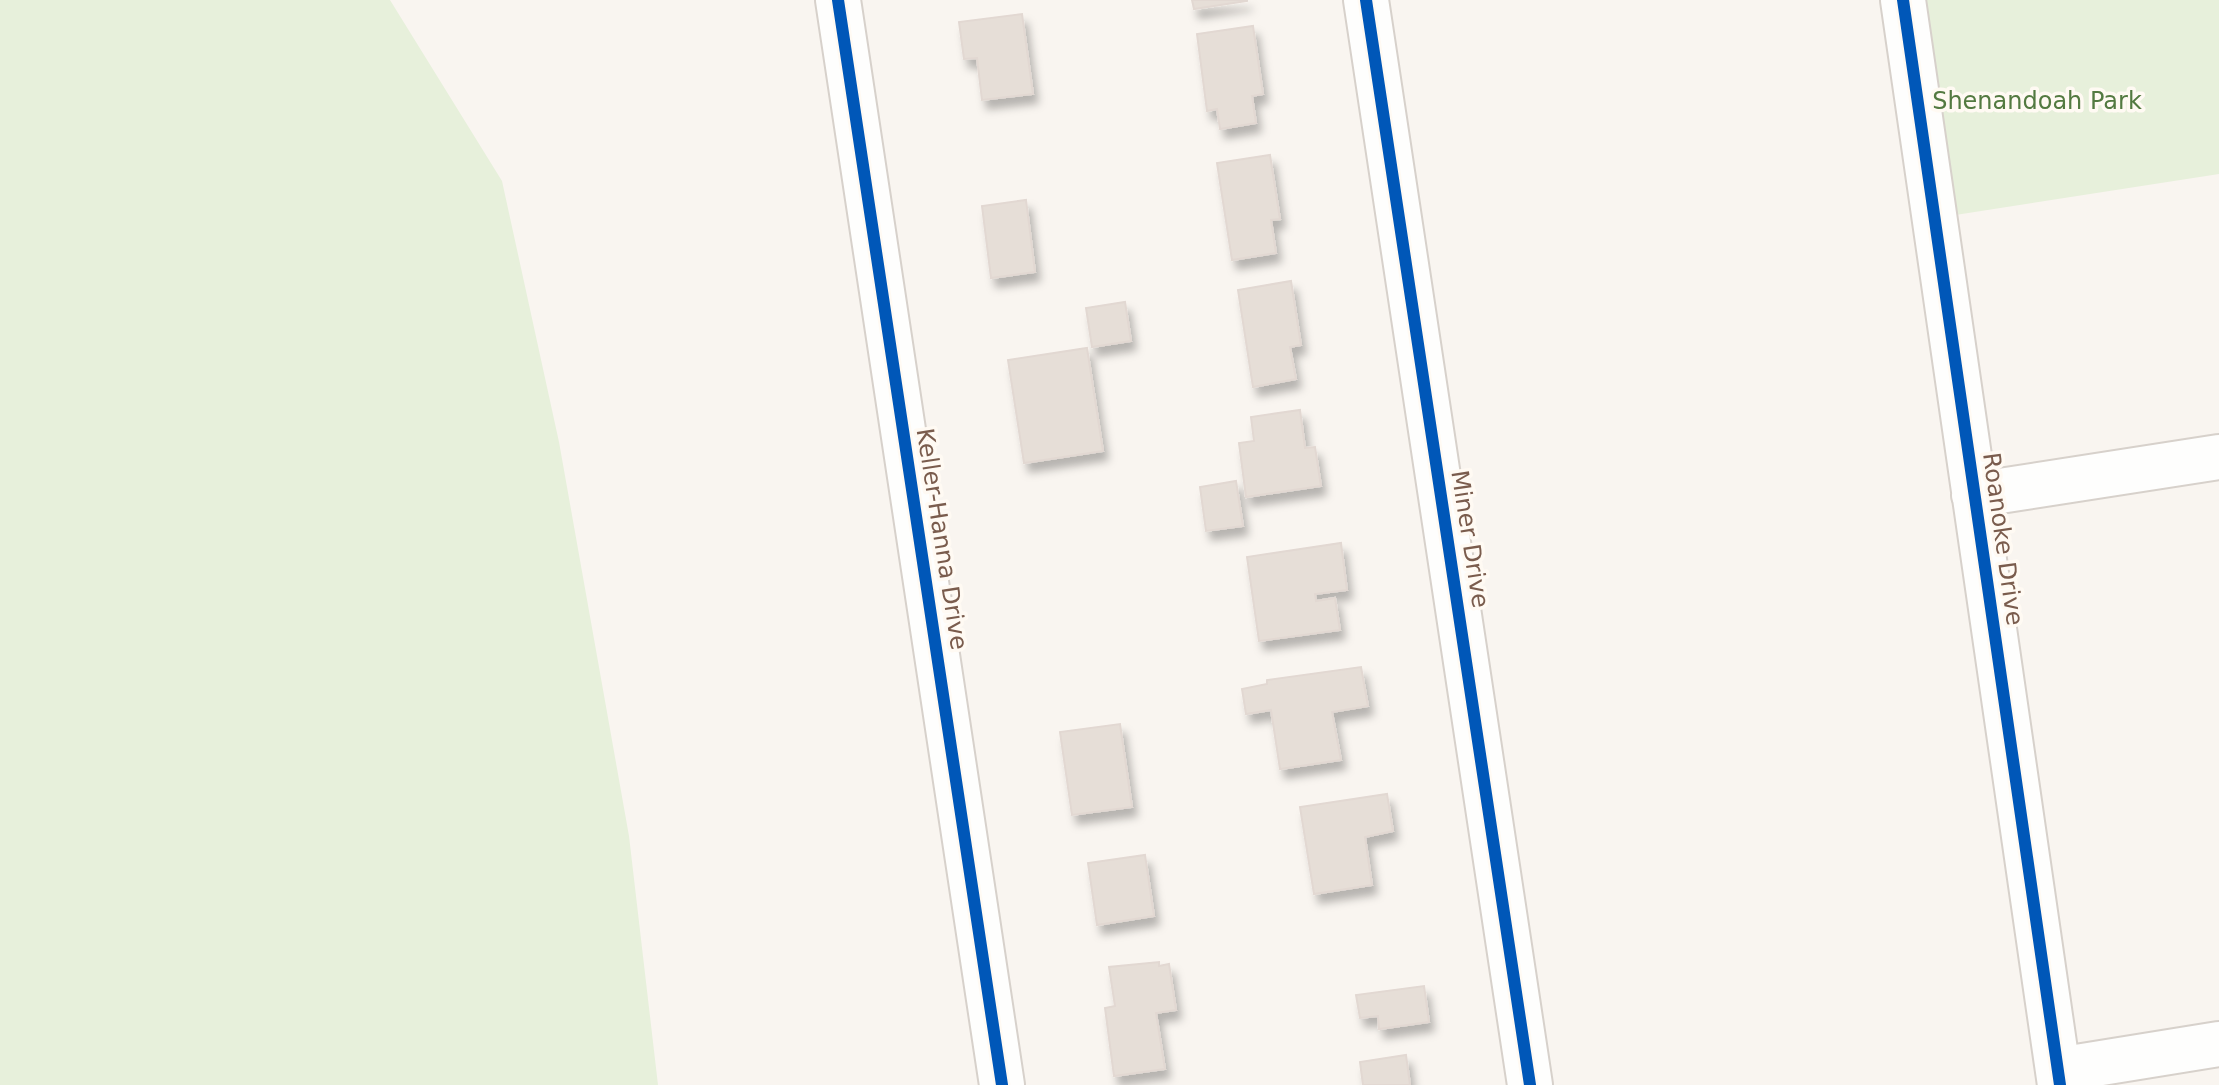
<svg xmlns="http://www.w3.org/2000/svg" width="2219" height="1085" font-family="'DejaVu Sans',sans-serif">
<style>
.green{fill:#e7f0db}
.building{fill:#e6ded7;stroke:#e2d8d2;stroke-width:2;filter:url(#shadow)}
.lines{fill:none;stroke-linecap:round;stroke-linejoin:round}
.minor-casing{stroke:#d7d1cb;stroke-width:48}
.minor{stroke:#fefefd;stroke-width:44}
.cycleway-casing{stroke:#fffaf3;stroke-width:17}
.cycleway{stroke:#0057b8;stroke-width:12}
.labels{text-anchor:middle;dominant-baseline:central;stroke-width:7;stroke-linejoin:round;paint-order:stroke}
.park-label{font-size:24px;fill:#537a41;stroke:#fffaf3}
.street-label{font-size:24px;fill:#7a5c4d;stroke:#fffaf3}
</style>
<defs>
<filter id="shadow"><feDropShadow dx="5" dy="9" stdDeviation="4" flood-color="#0004"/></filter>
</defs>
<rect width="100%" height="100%" fill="#f9f5f0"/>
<!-- green -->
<path class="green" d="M 0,0 L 390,0 L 502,181 L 559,442 L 629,836 L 658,1085 L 0,1085 Z
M 1917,0 L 2219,0 L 2219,174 L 1949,216 Z"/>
<!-- building -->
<path class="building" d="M 1192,0 L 1247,0 L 1247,1 L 1194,9 Z
M 1022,14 L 1033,94 L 982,100 L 977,58 L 964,59 L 959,22 Z
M 1253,26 L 1263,94 L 1252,96 L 1256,123 L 1220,129 L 1217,109 L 1207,111 L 1197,34 Z
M 1270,155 L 1280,219 L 1271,220 L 1276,253 L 1232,260 L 1217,163 Z
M 1026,200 L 1035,272 L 991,278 L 982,206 Z
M 1291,281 L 1301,345 L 1290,347 L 1296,379 L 1253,387 L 1238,290 Z
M 1125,302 L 1131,341 L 1092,347 L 1086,308 Z
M 1087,348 L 1103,451 L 1024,463 L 1008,360 Z
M 1300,410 L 1305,448 L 1315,447 L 1321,486 L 1246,497 L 1239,443 L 1254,441 L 1251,417 Z
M 1236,481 L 1243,526 L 1206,531 L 1200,487 Z
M 1341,543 L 1347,590 L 1315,594 L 1316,601 L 1335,598 L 1340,630 L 1259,641 L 1247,557 Z
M 1361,667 L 1368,706 L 1332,712 L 1341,760 L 1280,769 L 1271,710 L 1246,714 L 1242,689 L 1267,684 L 1267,680 Z
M 1120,724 L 1132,807 L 1072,815 L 1060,732 Z
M 1387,794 L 1393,831 L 1365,837 L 1372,885 L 1314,894 L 1300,807 Z
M 1145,855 L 1154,916 L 1097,925 L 1088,863 Z
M 1159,962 L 1159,966 L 1169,964 L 1176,1010 L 1156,1013 L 1165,1069 L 1114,1076 L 1105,1008 L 1115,1006 L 1109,967 Z
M 1424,986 L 1429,1022 L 1379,1029 L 1378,1016 L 1360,1018 L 1356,995 Z
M 1406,1055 L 1410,1085 L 1363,1085 L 1360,1062 Z"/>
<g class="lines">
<!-- minor casing -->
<g class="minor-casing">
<path id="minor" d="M 838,0 L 1002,1085
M 1366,0 L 1530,1085
M 1903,0 L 2060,1085
M 1974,495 L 2219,457
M 2058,1070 L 2219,1044"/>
</g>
<!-- minor -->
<use href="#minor" class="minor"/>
<!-- cycleway casing -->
<g class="cycleway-casing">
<path id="cycleway" d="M 838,0 L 1002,1085
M 1366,0 L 1530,1085
M 1903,0 L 2060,1085"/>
</g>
<!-- cycleway -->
<use href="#cycleway" class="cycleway"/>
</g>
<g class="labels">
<!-- park labels -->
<g class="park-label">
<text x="2037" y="101">Shenandoah Park</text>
</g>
<!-- street labels -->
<g class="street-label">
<text transform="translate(942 539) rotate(81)">Keller-Hanna Drive</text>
<text transform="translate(1470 539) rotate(81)">Miner Drive</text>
<text transform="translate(2003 539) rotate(82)">Roanoke Drive</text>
</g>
</g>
</svg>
